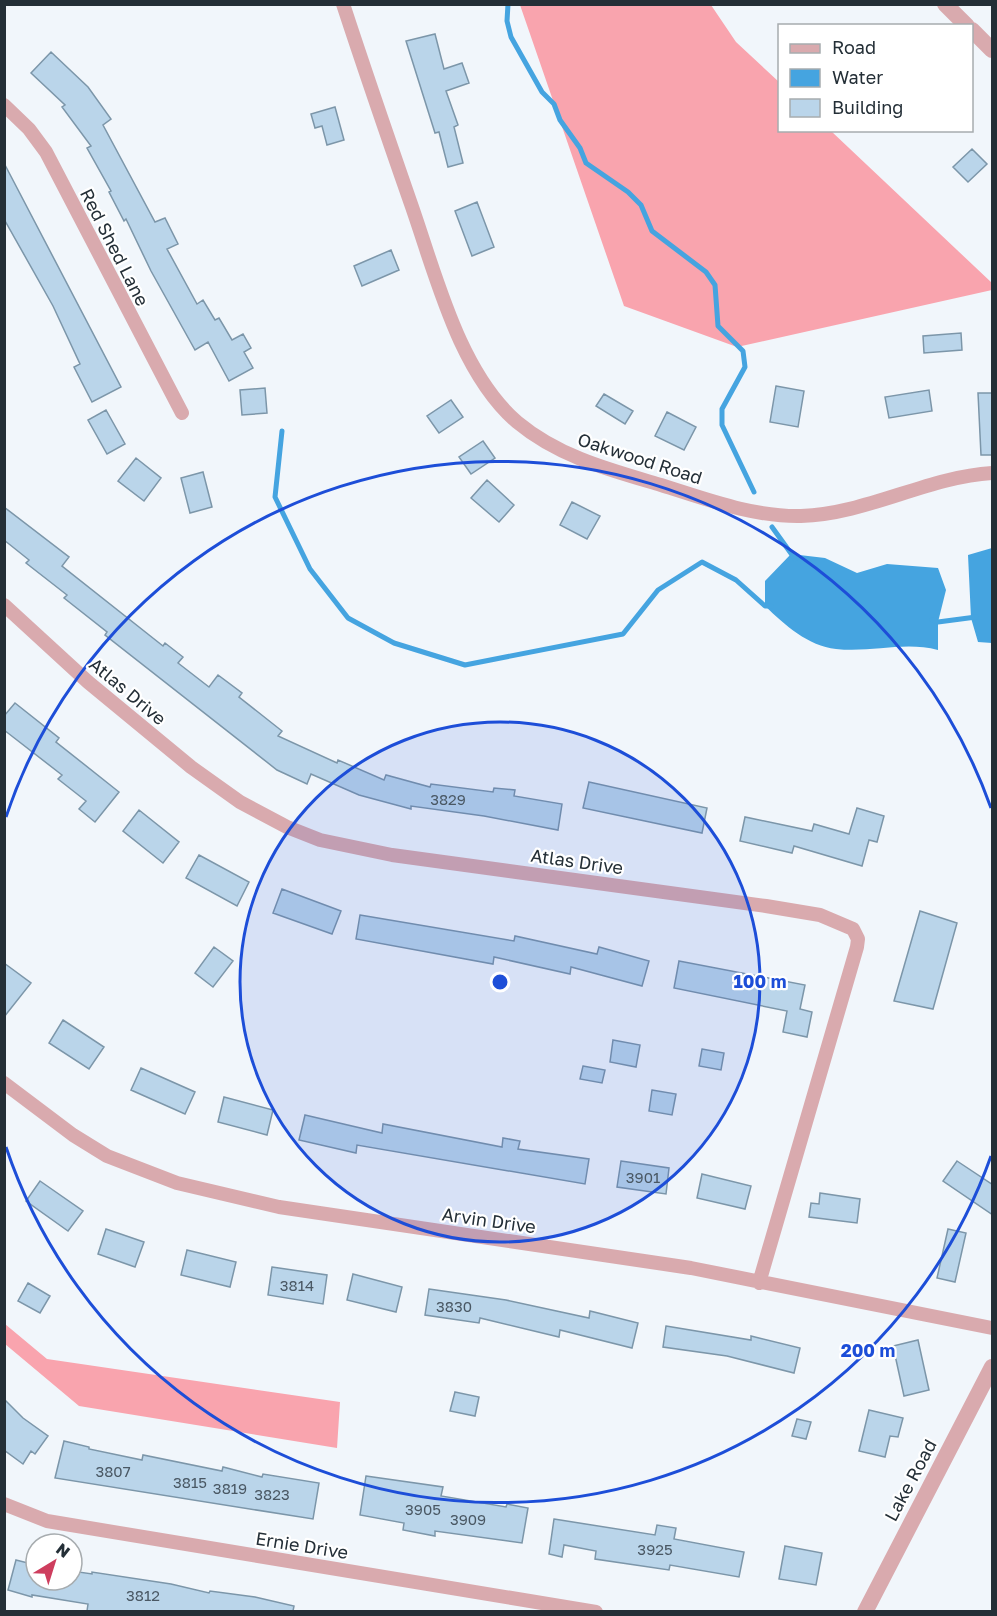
<svg xmlns="http://www.w3.org/2000/svg" width="997" height="1616" font-family="'Golos Text',sans-serif">
<style>
.forest{fill:#f9a4ae}
.water{fill:#45a4e0}
.lines{fill:none;stroke-linecap:round;stroke-linejoin:round}
.stream{stroke:#45a4e0;stroke-width:5}
.building{fill:#bad5ea;stroke:#7c96a9;stroke-width:1.5}
.minor{stroke:#d9aaae;stroke-width:14}
.tertiary{stroke:#d9aaae;stroke-width:16}
.ring{fill:none;stroke:#1d4ed8;stroke-width:3}
.labels{text-anchor:middle;dominant-baseline:central;stroke-width:4.5;stroke-linejoin:round;paint-order:stroke}
.number-label{font-size:15px;fill:#4a5864}
.street-label{font-size:18px;fill:#242f37;stroke:#fff}
.centre{fill:#1d4ed8;stroke:#fff;stroke-width:3}
.ring-label{font-size:18px;text-anchor:middle;font-weight:bold;fill:#1d4ed8;stroke:#fff;stroke-width:4.5;stroke-linejoin:round;paint-order:stroke}
</style>
<rect width="100%" height="100%" fill="#f1f6fb"/>
<!-- forest -->
<path class="forest" d="M 520,5 L 711,5 L 736,42 L 779,82 L 780,130 L 831,131 L 992,283 L 992,290 L 737,347 L 624,306 Z
M 5,1324 L 47,1359 L 340,1402 L 337,1448 L 79,1406 L 5,1344 Z"/>
<!-- water -->
<path class="water" d="M 992,548 L 992,643 L 978,642 L 971,618 L 968,555 Z
M 791,554 L 825,558 L 857,573 L 887,564 L 938,568 L 946,590 L 938,622 L 938,650 C 904,641 871,653 836,649 C 808,646 785,625 765,606 L 765,581 Z"/>
<g class="lines">
<!-- stream -->
<path class="stream" d="M 508,4 L 507,21 L 511,37 L 542,92 L 554,104 L 560,120 L 580,148 L 586,163 L 628,192 L 641,205 L 652,231 L 706,272 L 715,285 L 718,326 L 743,351 L 745,367 L 722,409 L 722,425 L 754,492
M 282,431 L 275,497 L 310,569 L 348,618 L 394,643 L 465,665 L 623,634 L 658,590 L 702,562 L 736,580 L 765,606 L 771,606
M 772,527 L 795,559
M 932,620 L 938,622 L 976,617"/>
</g>
<!-- building -->
<path class="building" d="M 435,34 L 444,69 L 462,63 L 469,83 L 446,91 L 458,125 L 454,127 L 463,163 L 448,167 L 439,132 L 435,133 L 406,41 Z
M 51,52 L 88,87 L 111,119 L 103,125 L 155,222 L 165,218 L 178,244 L 167,249 L 197,304 L 203,300 L 215,320 L 219,318 L 232,340 L 243,334 L 251,348 L 244,352 L 253,368 L 229,381 L 208,342 L 195,350 L 151,271 L 126,219 L 124,221 L 109,192 L 111,191 L 87,148 L 91,146 L 62,107 L 65,105 L 31,73 Z
M 335,107 L 344,140 L 327,145 L 322,126 L 315,128 L 311,114 Z
M 972,149 L 987,164 L 968,182 L 953,167 Z
M 4,163 L 121,387 L 92,402 L 74,367 L 80,364 L 53,306 L 4,219 Z
M 477,202 L 494,247 L 472,256 L 455,211 Z
M 391,250 L 399,270 L 362,286 L 354,266 Z
M 961,333 L 962,350 L 924,353 L 923,336 Z
M 776,386 L 804,391 L 798,427 L 770,422 Z
M 265,388 L 267,413 L 242,415 L 240,390 Z
M 929,390 L 932,411 L 889,418 L 885,397 Z
M 978,393 L 993,393 L 993,455 L 981,455 Z
M 604,394 L 633,411 L 625,424 L 596,406 Z
M 451,400 L 463,417 L 439,433 L 427,416 Z
M 106,410 L 125,444 L 107,454 L 88,420 Z
M 667,412 L 696,427 L 684,450 L 655,436 Z
M 483,441 L 495,458 L 471,474 L 459,457 Z
M 136,458 L 161,478 L 144,501 L 118,481 Z
M 203,472 L 212,507 L 190,513 L 181,478 Z
M 487,480 L 514,505 L 499,522 L 471,498 Z
M 572,502 L 600,516 L 587,539 L 560,525 Z
M 4,507 L 69,557 L 62,566 L 163,646 L 165,643 L 183,657 L 178,663 L 209,687 L 218,675 L 242,693 L 239,697 L 282,731 L 278,736 L 337,763 L 338,760 L 384,780 L 386,775 L 430,787 L 431,784 L 493,792 L 494,788 L 515,790 L 514,796 L 562,804 L 558,830 L 484,816 L 411,806 L 411,809 L 359,795 L 311,774 L 307,784 L 277,770 L 105,635 L 107,632 L 64,598 L 67,595 L 26,563 L 29,560 L 4,540 Z
M 15,703 L 59,738 L 56,742 L 119,792 L 95,822 L 79,809 L 86,801 L 58,779 L 62,775 L 4,730 L 4,716 Z
M 589,782 L 707,808 L 702,833 L 583,808 Z
M 857,808 L 884,816 L 877,842 L 869,840 L 862,866 L 794,846 L 792,853 L 740,841 L 745,817 L 812,831 L 814,824 L 849,834 Z
M 139,810 L 179,842 L 163,863 L 123,831 Z
M 199,855 L 249,882 L 237,906 L 186,878 Z
M 282,889 L 341,911 L 332,934 L 273,913 Z
M 920,911 L 957,923 L 933,1009 L 894,1001 Z
M 360,915 L 514,941 L 515,936 L 597,954 L 599,947 L 649,961 L 642,986 L 571,967 L 570,974 L 494,957 L 493,964 L 356,939 Z
M 214,947 L 233,961 L 213,987 L 195,973 Z
M 679,961 L 805,985 L 800,1009 L 812,1012 L 807,1037 L 783,1032 L 787,1011 L 674,988 Z
M 4,963 L 31,983 L 4,1017 Z
M 63,1020 L 104,1047 L 89,1069 L 49,1043 Z
M 613,1040 L 640,1045 L 636,1067 L 610,1062 Z
M 702,1049 L 724,1053 L 721,1070 L 699,1066 Z
M 583,1066 L 605,1070 L 602,1083 L 580,1079 Z
M 141,1068 L 195,1092 L 185,1114 L 131,1090 Z
M 652,1090 L 676,1094 L 672,1115 L 649,1111 Z
M 224,1097 L 273,1110 L 267,1135 L 218,1122 Z
M 305,1115 L 382,1133 L 383,1124 L 502,1147 L 503,1138 L 520,1141 L 518,1149 L 589,1159 L 585,1184 L 357,1145 L 356,1153 L 299,1140 Z
M 621,1161 L 669,1168 L 666,1194 L 617,1187 Z
M 957,1161 L 993,1185 L 993,1215 L 943,1181 Z
M 702,1174 L 751,1186 L 745,1209 L 697,1198 Z
M 40,1181 L 83,1211 L 68,1231 L 26,1201 Z
M 820,1193 L 860,1199 L 857,1223 L 809,1217 L 811,1203 L 819,1204 Z
M 106,1229 L 144,1242 L 135,1267 L 98,1254 Z
M 948,1229 L 966,1233 L 955,1282 L 937,1278 Z
M 187,1250 L 236,1262 L 230,1287 L 181,1275 Z
M 272,1267 L 327,1275 L 323,1304 L 268,1295 Z
M 353,1274 L 402,1287 L 396,1312 L 347,1300 Z
M 28,1283 L 50,1296 L 40,1313 L 18,1301 Z
M 429,1289 L 506,1300 L 589,1318 L 590,1311 L 638,1323 L 632,1348 L 560,1330 L 559,1337 L 480,1318 L 479,1323 L 425,1315 Z
M 666,1326 L 751,1340 L 751,1336 L 800,1348 L 794,1373 L 727,1356 L 663,1347 Z
M 918,1340 L 929,1390 L 904,1396 L 893,1346 Z
M 455,1392 L 479,1397 L 475,1416 L 450,1411 Z
M 4,1399 L 23,1418 L 48,1436 L 35,1454 L 31,1451 L 23,1464 L 4,1450 Z
M 869,1410 L 903,1418 L 898,1437 L 890,1436 L 885,1457 L 859,1451 Z
M 797,1419 L 811,1422 L 806,1439 L 792,1436 Z
M 64,1441 L 89,1447 L 89,1449 L 142,1460 L 143,1455 L 222,1471 L 223,1467 L 262,1477 L 263,1474 L 319,1483 L 313,1519 L 55,1478 Z
M 366,1476 L 443,1487 L 441,1496 L 506,1507 L 507,1504 L 528,1508 L 522,1543 L 435,1531 L 435,1536 L 403,1530 L 404,1523 L 360,1515 Z
M 554,1519 L 655,1535 L 657,1525 L 676,1528 L 674,1539 L 744,1552 L 739,1577 L 670,1565 L 669,1570 L 595,1559 L 596,1551 L 564,1545 L 562,1557 L 549,1554 Z
M 785,1546 L 822,1553 L 816,1585 L 779,1579 Z
M 16,1560 L 36,1565 L 36,1580 L 72,1580 L 72,1571 L 92,1574 L 92,1572 L 171,1584 L 209,1593 L 210,1591 L 255,1597 L 294,1606 L 293,1611 L 87,1611 L 88,1604 L 32,1595 L 32,1597 L 8,1590 Z"/>
<g class="lines">
<!-- minor -->
<path class="minor" d="M 343,4 C 365,71 388,138 411,204 C 436,275 459,372 517,422 C 559,457 610,470 661,485 C 706,499 753,517 801,516 C 867,514 927,477 992,473
M 4,105 L 29,129 L 46,152 L 182,413
M 4,605 L 88,682 L 191,767 L 240,802 L 287,827 L 320,840 L 392,855 L 766,906 L 820,915 L 853,929 L 858,939 L 857,947 L 759,1283
M 4,1083 L 73,1135 L 107,1156 L 177,1183 L 279,1207 L 691,1268 L 992,1328
M 4,1504 L 47,1521 L 596,1612"/>
<!-- tertiary -->
<path class="tertiary" d="M 945,4 L 967,26
M 972,30 L 992,50
M 865,1612 L 992,1367"/>
</g>
<!-- distance rings -->
<circle cx="500" cy="982" r="260" fill="#1d4ed8" fill-opacity=".12"/>
<g class="ring">
<circle cx="500" cy="982" r="260"/>
<path d="M991 1156A521 521 0 0 1 6 1147M6 817A521 521 0 0 1 991 808"/>
</g>
<g class="labels">
<!-- number labels -->
<g class="number-label">
<text x="448" y="799">3829</text>
<text x="643" y="1177">3901</text>
<text x="297" y="1285">3814</text>
<text x="454" y="1306">3830</text>
<text x="113" y="1471">3807</text>
<text x="190" y="1482">3815</text>
<text x="230" y="1488">3819</text>
<text x="272" y="1494">3823</text>
<text x="423" y="1509">3905</text>
<text x="468" y="1519">3909</text>
<text x="655" y="1549">3925</text>
<text x="143" y="1595">3812</text>
</g>
<!-- street labels -->
<g class="street-label">
<text transform="translate(115 247) rotate(63)">Red Shed Lane</text>
<text transform="translate(640 458) rotate(18)">Oakwood Road</text>
<text transform="translate(128 691) rotate(40)">Atlas Drive</text>
<text transform="translate(577 861) rotate(8)">Atlas Drive</text>
<text transform="translate(489 1220) rotate(8)">Arvin Drive</text>
<text transform="translate(910 1480) rotate(-62)">Lake Road</text>
<text transform="translate(302 1545) rotate(9)">Ernie Drive</text>
</g>
</g>
<circle cx="500" cy="982" r="9" class="centre"/>
<g class="ring-label">
<text x="760" y="988">100 m</text>
<text x="868" y="1357">200 m</text>
</g>
<!-- border -->
<rect width="997" height="1616" fill="none" stroke="#242f37" stroke-width="12"/>
<!-- legend -->
<rect x="778" y="24" width="195" height="108" fill="#ffffff" stroke="#a7acaf" stroke-width="1.5"/>
<rect x="790" y="44" width="30" height="9" fill="#d9aaae" stroke="#a7acaf" stroke-width="1.5"/>
<text x="832" y="54" font-size="18" fill="#242f37">Road</text>
<rect x="790" y="69" width="30" height="18" fill="#45a4e0" stroke="#a7acaf" stroke-width="1.5"/>
<text x="832" y="84" font-size="18" fill="#242f37">Water</text>
<rect x="790" y="99" width="30" height="18" fill="#bad5ea" stroke="#a7acaf" stroke-width="1.5"/>
<text x="832" y="114" font-size="18" fill="#242f37">Building</text>
<!-- north arrow -->
<g transform="translate(54 1562) rotate(38)"><circle r="28" fill="#ffffff" stroke="#a7acaf" stroke-width="1.5"/>
<path d="M0-4.5L10 22L0 15L-10 22Z" fill="#ce3e5e"/>
<text y="-9" font-size="16" font-weight="bold" text-anchor="middle" fill="#242f37">N</text>
</g>
</svg>
